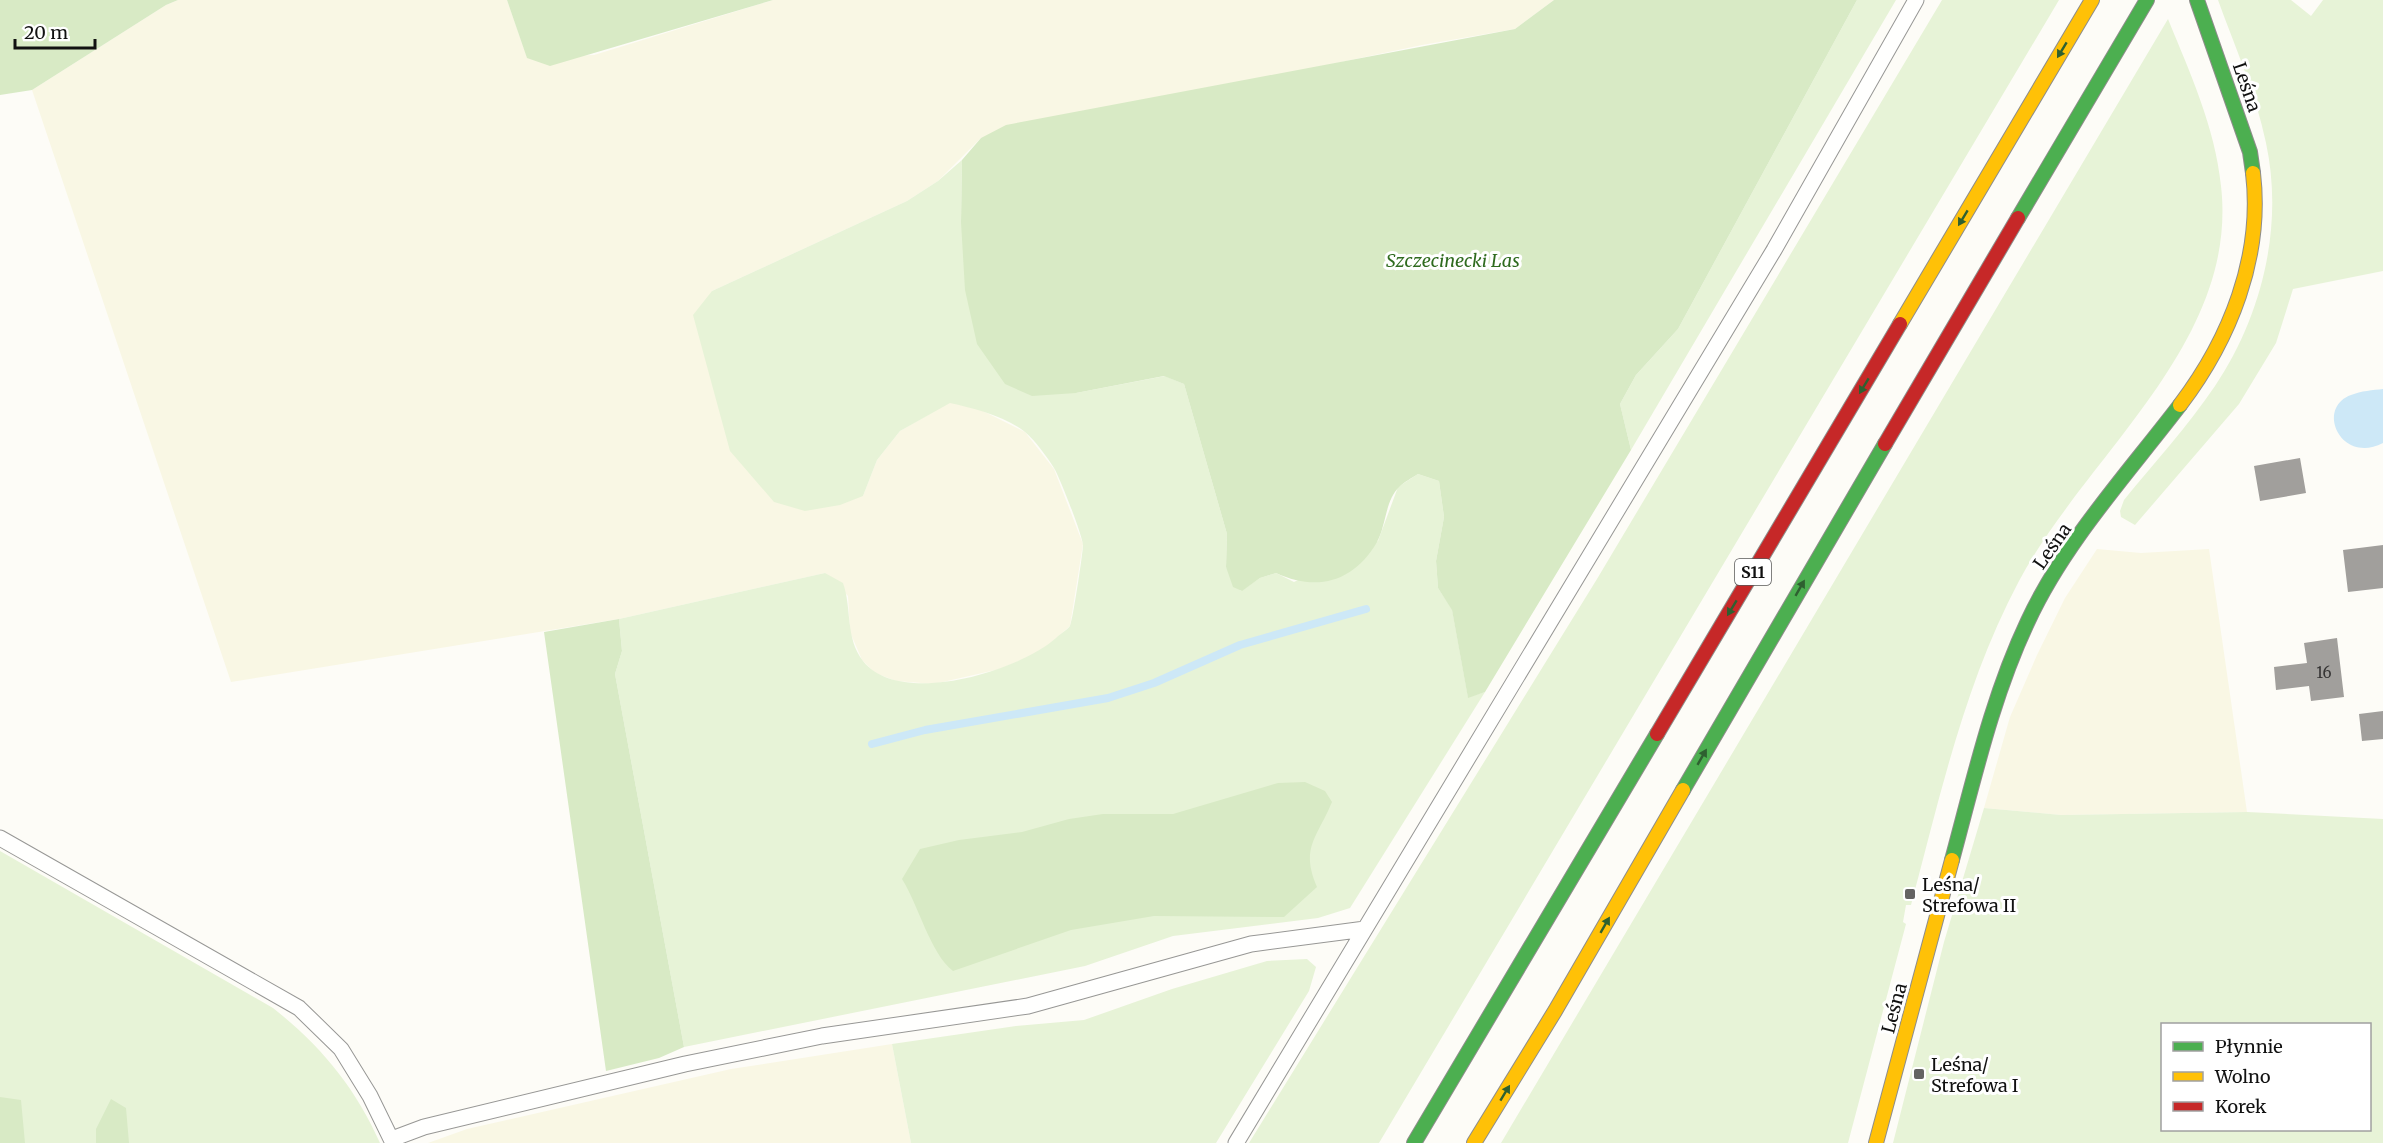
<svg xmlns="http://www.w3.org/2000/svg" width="2383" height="1143" font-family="Merriweather,serif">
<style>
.farmland{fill:#f9f7e4}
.green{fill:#e7f3d7;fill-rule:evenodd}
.forest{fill:#d8eac5}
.water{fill:#cde8f7}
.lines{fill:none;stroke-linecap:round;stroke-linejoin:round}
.stream{stroke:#cde8f7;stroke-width:8}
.building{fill:#a19f9c}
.lane-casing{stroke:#979795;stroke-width:17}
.fast-casing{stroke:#8e8d8b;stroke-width:16}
.slow-casing{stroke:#8e8d8b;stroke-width:16}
.jam-casing{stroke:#8e8d8b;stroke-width:16}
.lane{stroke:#fffffe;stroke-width:15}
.fast{stroke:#4caf50;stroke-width:14}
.slow{stroke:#ffc107;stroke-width:14}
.jam{stroke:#c62828;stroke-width:14}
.oneway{fill:#2e6030}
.poi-dot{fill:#646362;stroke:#fff;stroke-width:2}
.labels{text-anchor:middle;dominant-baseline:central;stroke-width:6;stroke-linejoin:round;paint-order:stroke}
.number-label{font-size:15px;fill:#353434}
.shield{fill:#fff;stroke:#585858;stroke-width:1.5}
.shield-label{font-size:16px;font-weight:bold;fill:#111}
.street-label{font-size:18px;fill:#111;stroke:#fff}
.park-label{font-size:18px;font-style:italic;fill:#2f6b1f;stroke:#fff}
.poi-label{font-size:18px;fill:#111;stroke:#fff;text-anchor:start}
</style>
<rect width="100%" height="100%" fill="#fdfcf7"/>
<!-- farmland -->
<path class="farmland" d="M 178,0 L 507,0 L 527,57 L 594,55 L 773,0 L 1554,0 L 1515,29 L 1422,45 L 981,138 L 938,181 L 907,201 L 712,291 L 863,496 L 877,460 L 900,431 L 950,402 L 981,410 L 1025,432 L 1054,469 L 1083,544 L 1070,626 L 1042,651 L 1000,669 L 934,684 L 896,681 L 875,673 L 862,660 L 850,632 L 848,596 L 825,573 L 619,619 L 231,682 L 32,90 L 166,5 Z
M 2097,549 L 2141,553 L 2209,549 L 2247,812 L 2061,815 L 1984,808 L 2010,717 L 2037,655 L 2065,598 Z
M 892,1044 L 911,1143 L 428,1143 L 467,1129 L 731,1069 Z"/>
<!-- green -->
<path class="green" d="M 1857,0 L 1896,0 L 1631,450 L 1620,404 L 1636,375 L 1678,329 Z
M 1942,0 L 2059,0 L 1379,1143 L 1249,1143 L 1597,579 Z
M 2218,0 L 2291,0 L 2311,16 L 2323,0 L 2383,0 L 2383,271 L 2293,289 L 2276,343 L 2239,404 L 2135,525 L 2121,517 L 2120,511 L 2124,500 C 2154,463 2188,426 2215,386 C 2262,316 2284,226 2266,143 C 2256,94 2235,47 2218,0 Z
M 2168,19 C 2190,73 2215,127 2221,186 C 2239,343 2086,455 2019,581 C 1965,682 1940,796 1911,905 L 1906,905 L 1903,922 L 1906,924 L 1848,1143 L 1501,1143 Z
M 962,160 L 961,222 L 1076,393 L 1165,376 L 1184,384 L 1227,534 L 1226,567 L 1241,591 L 1260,578 L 1276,573 L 1294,582 L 1378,541 L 1398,487 L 1418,474 L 1439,481 L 1444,517 L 1436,561 L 1438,588 L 1452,609 L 1468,697 L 1485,692 L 1350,908 L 1318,918 L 1173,936 L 1085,966 L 684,1047 L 615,674 L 622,651 L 619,619 L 825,573 L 843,583 C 852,608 845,638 863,661 C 900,708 1019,671 1056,638 C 1060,634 1067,630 1070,626 C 1073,620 1083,552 1083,545 C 1082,534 1060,478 1054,468 C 1047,457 1035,440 1025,432 C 1007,417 973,408 950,403 L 900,431 L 877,460 L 863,496 L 840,505 L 805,511 L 774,502 L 730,451 L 693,315 L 712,291 L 907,201 L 938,181 Z
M 1984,808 L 2061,815 L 2247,812 L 2383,819 L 2383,1143 L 1893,1143 L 1944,942 ZM 2162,1024 L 2370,1024 L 2370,1130 L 2162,1130 Z
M 0,851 L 273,1008 C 321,1046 355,1087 380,1143 L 0,1143 Z
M 1307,959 L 1316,967 L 1309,991 L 1216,1143 L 911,1143 L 892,1044 L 1016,1026 L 1084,1020 L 1172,989 L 1267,961 Z"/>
<!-- forest -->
<path class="forest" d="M 0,0 L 178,0 L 166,5 L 32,90 L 0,95 Z
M 507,0 L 773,0 L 550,66 L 527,58 Z
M 1554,0 L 1857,0 L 1678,329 L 1636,375 L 1620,404 L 1631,450 L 1485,692 L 1468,698 L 1452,610 L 1438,588 L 1436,561 L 1444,517 L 1439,481 L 1418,474 C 1412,478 1404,482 1399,487 C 1385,501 1386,526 1377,542 C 1354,582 1317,592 1276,573 L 1260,578 L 1242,591 L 1233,587 L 1226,567 L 1227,534 L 1184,384 L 1164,376 L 1076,393 L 1032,396 L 1005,384 L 977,344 L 965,290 L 961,222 L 962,160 L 981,138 L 1006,125 L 1515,29 Z
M 619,619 L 622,651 L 615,674 L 684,1047 L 659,1058 L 606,1071 L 544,632 Z
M 1305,782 L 1325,791 L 1332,802 C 1317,838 1300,848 1317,887 L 1284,917 L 1154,916 L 1071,930 L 953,971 C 930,953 919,906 902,879 L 920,849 L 959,840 L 1022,832 L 1069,819 L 1103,814 L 1173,814 L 1278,783 Z
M 0,1097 L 21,1100 L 25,1143 L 0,1143 Z
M 111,1099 L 126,1108 L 129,1143 L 96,1143 L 96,1129 Z"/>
<!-- water -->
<path class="water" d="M 2383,389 L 2383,443 C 2341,465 2315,408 2351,395 C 2361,391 2373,390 2383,389 Z"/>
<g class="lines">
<!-- stream -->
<path class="stream" d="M 872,744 L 925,730 L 1108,698 L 1154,683 L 1240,645 L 1366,609"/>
</g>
<!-- building -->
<path class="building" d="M 2300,458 L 2306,493 L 2260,501 L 2254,466 Z
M 2383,545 L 2383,588 L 2348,592 L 2343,550 Z
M 2337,638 L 2344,697 L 2311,701 L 2309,686 L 2276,690 L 2274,667 L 2307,663 L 2304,643 Z
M 2383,711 L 2383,739 L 2362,741 L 2359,714 Z"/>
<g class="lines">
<!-- lane casing -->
<g class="lane-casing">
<path id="lane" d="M 0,838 L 299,1008 L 341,1049 L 370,1096 L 393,1143
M 392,1139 L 424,1127 L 685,1064 L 822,1036 L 1028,1006 L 1251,944 L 1365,929
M 1236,1143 L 1774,250 L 1916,0"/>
</g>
<!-- fast casing -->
<g class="fast-casing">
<path id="fast" d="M 2197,0 L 2250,152 L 2253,173
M 2018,218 L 2147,0
M 1683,790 L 1885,444
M 1952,860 C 1974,779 1992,697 2028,621 C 2064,543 2128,473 2180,405
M 1414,1143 L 1657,734"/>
</g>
<!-- slow casing -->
<g class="slow-casing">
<path id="slow" d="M 1900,324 L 2092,0
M 2180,405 C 2230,339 2263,257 2253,173
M 1474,1143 L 1555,1011 L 1683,790
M 1876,1143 L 1952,860"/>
</g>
<!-- jam casing -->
<g class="jam-casing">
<path id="jam" d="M 1885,444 L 2018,218
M 1657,734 L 1900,324"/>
</g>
<!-- lane -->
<use href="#lane" class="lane"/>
<!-- fast -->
<use href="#fast" class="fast"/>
<!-- slow -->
<use href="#slow" class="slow"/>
<!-- jam -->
<use href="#jam" class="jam"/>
</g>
<!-- one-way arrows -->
<defs><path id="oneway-solid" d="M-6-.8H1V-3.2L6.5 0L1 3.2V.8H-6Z" transform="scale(1.5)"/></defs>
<g class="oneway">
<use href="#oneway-solid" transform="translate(2062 50) rotate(121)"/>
<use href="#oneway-solid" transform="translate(1963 218) rotate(121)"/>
<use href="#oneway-solid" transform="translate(1864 386) rotate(121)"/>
<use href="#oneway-solid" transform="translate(1800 588) rotate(-60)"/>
<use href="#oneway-solid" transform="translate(1732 608) rotate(121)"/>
<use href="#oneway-solid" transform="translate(1702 757) rotate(-60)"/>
<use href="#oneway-solid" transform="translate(1605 925) rotate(-60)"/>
<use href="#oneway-solid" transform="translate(1505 1093) rotate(-59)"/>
</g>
<!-- markers -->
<g class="poi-dot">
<rect x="1904" y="888" width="12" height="12" rx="3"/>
<rect x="1913" y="1068" width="12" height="12" rx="3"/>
</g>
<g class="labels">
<!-- number labels -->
<g class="number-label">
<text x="2324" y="672">16</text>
</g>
<!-- shield labels -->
<rect class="shield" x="1735" y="559" width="36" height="26" rx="4.5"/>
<g class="shield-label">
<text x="1753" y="572">S11</text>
</g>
<!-- street labels -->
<g class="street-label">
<text transform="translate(2247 87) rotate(71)">Leśna</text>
<text transform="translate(2052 546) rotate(-55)">Leśna</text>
<text transform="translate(1894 1008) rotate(-75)">Leśna</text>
</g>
<!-- park labels -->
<g class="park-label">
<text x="1453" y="260">Szczecinecki Las</text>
</g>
<!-- poi labels -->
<g class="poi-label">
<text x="1922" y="884">Leśna/<tspan x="1922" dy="21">Strefowa II</tspan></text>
<text x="1931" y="1064">Leśna/<tspan x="1931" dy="21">Strefowa I</tspan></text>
</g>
</g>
<!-- legend -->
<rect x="2161" y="1023" width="210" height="108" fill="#ffffff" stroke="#a0a0a0" stroke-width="1.5"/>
<rect x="2173" y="1042" width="30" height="9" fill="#4caf50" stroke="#a0a0a0" stroke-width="1.5"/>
<text x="2215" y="1053" font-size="18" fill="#111111">Płynnie</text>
<rect x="2173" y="1072" width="30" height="9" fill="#ffc107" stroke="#a0a0a0" stroke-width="1.5"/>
<text x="2215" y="1083" font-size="18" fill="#111111">Wolno</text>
<rect x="2173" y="1102" width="30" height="9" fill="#c62828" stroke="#a0a0a0" stroke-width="1.5"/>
<text x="2215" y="1113" font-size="18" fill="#111111">Korek</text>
<!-- scale -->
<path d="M15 39v9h80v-9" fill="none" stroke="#111111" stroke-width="3"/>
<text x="24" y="39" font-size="18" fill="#111111" stroke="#ffffff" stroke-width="4.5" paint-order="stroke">20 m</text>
</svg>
